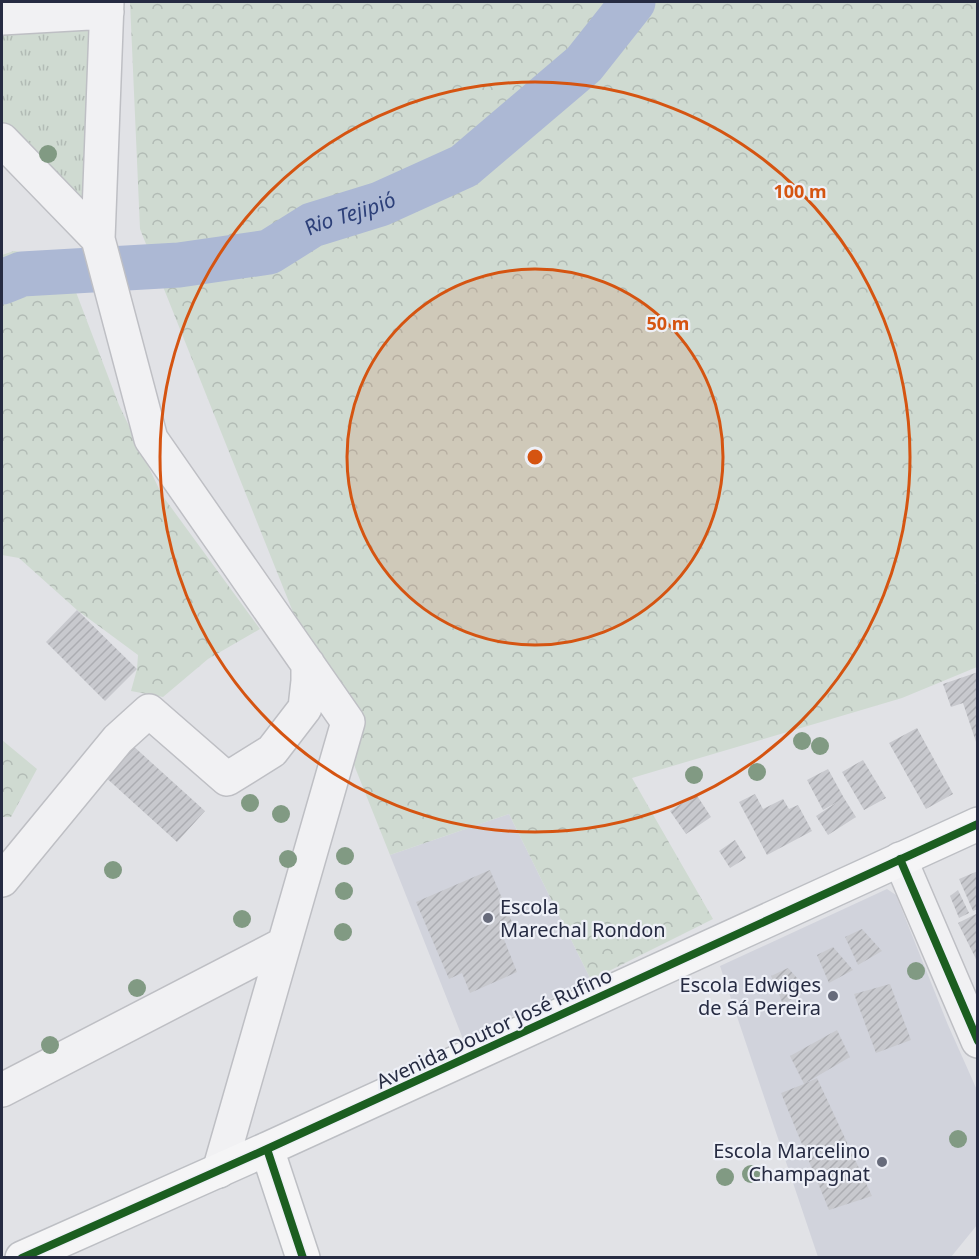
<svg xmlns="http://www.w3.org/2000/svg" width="979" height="1259" font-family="'Noto Sans',sans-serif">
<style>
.built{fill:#d1d3dc}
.grass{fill:url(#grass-tufts)}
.forest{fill:url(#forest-crowns)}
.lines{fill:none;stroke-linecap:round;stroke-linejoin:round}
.river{stroke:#acb8d4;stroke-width:45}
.building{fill:url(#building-hatch)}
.minor-casing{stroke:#bebfc4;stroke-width:36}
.major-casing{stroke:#bdbfc4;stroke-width:36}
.minor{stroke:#f1f1f3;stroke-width:33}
.major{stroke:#f5f5f6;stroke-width:33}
.cycleway-casing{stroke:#eef0f7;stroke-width:11}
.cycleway{stroke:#1b5e20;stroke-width:8}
.tree{fill:#819a83}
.ring{fill:none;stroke:#d55411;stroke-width:3}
.poi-dot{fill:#676b7b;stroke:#eef0f7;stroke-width:2}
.labels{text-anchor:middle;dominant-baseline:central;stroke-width:4.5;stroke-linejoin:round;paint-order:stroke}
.poi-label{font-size:20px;fill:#262b42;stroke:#eef0f7;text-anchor:end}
.street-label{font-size:20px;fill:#262b42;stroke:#eef0f7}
.water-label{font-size:21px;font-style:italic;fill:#2d4079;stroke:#eef0f7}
.centre{fill:#d55411;stroke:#eef0f7;stroke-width:3}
.ring-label{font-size:18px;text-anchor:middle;font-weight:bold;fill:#d55411;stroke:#eef0f7;stroke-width:4.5;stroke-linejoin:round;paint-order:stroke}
</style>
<defs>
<pattern id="grass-tufts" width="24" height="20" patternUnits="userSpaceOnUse" patternTransform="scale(1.5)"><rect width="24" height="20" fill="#cfdad1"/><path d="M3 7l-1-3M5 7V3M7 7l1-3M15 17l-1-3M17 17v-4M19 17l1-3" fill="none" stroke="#b2bbb5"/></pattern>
<pattern id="forest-crowns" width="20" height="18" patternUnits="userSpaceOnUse" patternTransform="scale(1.5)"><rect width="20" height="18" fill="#cfdad1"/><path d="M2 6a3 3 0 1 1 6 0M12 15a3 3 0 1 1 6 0" fill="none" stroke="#b2bbb5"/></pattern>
<pattern id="building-hatch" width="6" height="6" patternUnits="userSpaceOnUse" patternTransform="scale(1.5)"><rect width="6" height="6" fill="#c8c9ce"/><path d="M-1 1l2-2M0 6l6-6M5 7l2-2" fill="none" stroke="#acadb2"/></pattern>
</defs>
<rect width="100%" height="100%" fill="#e1e2e6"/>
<!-- built -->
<path class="built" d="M 509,814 L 591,980 L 463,1039 L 390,855 Z
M 887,889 L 896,895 L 948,1025 L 977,1090 L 977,1225 L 951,1257 L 818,1257 L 720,966 Z"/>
<!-- grass -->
<path class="grass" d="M 96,24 L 82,206 L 2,131 L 2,29 Z"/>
<!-- forest -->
<path class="forest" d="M 130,2 L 977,2 L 978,580 L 975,583 L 978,587 L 977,667 L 902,698 L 632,778 L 713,919 L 591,980 L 509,814 L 390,855 L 140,229 Z
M 14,251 L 63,258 L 119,405 L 162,495 L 260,629 L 208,659 L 163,697 L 131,691 L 137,669 L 138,655 L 77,610 L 19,558 L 2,555 L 2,255 Z
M 2,740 L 37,769 L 11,817 L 2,817 Z"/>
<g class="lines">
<!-- river -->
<path class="river" id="s1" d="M 2,282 L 22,274 L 179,265 L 269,252 L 312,225 L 380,204 L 464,166 L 584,64 L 633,2"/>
</g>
<!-- building -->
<path class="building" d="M 77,610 L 137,669 L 105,701 L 46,642 Z
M 978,672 L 978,745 L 977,745 L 963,703 L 951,707 L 943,684 Z
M 917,728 L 953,794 L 926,809 L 889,743 Z
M 131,744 L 205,811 L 177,842 L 103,775 Z
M 863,760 L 886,798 L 864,810 L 842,772 Z
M 828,769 L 844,798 L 856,817 L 828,835 L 816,816 L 839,801 L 823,810 L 807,780 Z
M 696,794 L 711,817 L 686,834 L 670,811 Z
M 755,794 L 763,809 L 783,799 L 789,809 L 798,805 L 812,831 L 767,855 L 739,802 Z
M 735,840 L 746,858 L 730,868 L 719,851 Z
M 490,870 L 512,922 L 499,927 L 517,972 L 470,993 L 462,973 L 449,979 L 416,902 Z
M 978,871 L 978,909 L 973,911 L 959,879 Z
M 958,890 L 969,913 L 959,918 L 950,896 Z
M 978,913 L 978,963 L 958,923 Z
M 862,929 L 882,951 L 858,965 L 845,937 Z
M 833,947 L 853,970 L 829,983 L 817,955 Z
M 788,968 L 808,990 L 783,1004 L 771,976 Z
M 890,984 L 911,1040 L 876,1053 L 854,994 Z
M 837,1030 L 850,1057 L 804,1084 L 817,1078 L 872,1196 L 829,1210 L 781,1093 L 804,1084 L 790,1056 Z"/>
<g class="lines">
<!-- minor casing -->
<g class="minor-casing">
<path id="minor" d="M 2,18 L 107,12
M 2,140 L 98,239 L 151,439 L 348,722 L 219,1171
M 98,239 L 107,2
M 900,859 L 978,1041
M 2,880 L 118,739 L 149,711 L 227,779 L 272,751 L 305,708 L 308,681 L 308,664
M 2,1090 L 284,944"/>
</g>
<!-- major casing -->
<g class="major-casing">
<path id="major" d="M 267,1149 L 303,1258
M 22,1258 L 267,1149 L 978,824"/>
</g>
<!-- minor -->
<use href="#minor" class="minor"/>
<!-- major -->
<use href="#major" class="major"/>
<!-- cycleway casing -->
<g class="cycleway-casing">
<path id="cycleway" d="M 900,859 L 978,1041
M 267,1149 L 303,1258
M 22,1258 L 267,1149 L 978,824"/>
</g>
<!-- cycleway -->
<use href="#cycleway" class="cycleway"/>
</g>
<!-- trees -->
<g class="tree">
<circle cx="48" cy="154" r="9"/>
<circle cx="802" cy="741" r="9"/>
<circle cx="820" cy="746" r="9"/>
<circle cx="757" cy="772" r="9"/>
<circle cx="694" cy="775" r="9"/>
<circle cx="250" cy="803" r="9"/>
<circle cx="281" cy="814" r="9"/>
<circle cx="345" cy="856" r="9"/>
<circle cx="288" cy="859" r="9"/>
<circle cx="113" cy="870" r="9"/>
<circle cx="344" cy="891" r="9"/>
<circle cx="242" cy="919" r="9"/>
<circle cx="343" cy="932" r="9"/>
<circle cx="916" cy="971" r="9"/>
<circle cx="137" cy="988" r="9"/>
<circle cx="50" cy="1045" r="9"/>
<circle cx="958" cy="1139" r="9"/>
<circle cx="751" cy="1174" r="9"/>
<circle cx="725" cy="1177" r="9"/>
</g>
<!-- distance rings -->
<circle cx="535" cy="457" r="188" fill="#d55411" fill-opacity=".12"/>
<g class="ring">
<circle cx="535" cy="457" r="188"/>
<circle cx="535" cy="457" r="375"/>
</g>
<!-- markers -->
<g class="poi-dot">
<circle cx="488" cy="918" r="6"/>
<circle cx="833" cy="996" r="6"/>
<circle cx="882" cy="1162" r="6"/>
</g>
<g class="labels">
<!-- poi labels -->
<g class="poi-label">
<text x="500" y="906" text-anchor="start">Escola<tspan x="500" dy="23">Marechal Rondon</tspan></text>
<text x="821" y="984">Escola Edwiges<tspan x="821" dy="23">de Sá Pereira</tspan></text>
<text x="870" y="1150">Escola Marcelino<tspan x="870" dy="23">Champagnat</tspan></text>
</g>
<!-- street labels -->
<g class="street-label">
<text transform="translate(494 1028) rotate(-25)">Avenida Doutor José Rufino</text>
</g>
<!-- water labels -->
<g class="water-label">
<text stroke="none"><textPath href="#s1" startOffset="360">Rio Tejipió</textPath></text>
</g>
</g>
<circle cx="535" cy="457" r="9" class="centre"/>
<g class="ring-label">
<text x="800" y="198">100 m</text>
<text x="668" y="330">50 m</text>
</g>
<!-- border -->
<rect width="979" height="1259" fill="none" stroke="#262b42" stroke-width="6"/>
</svg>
